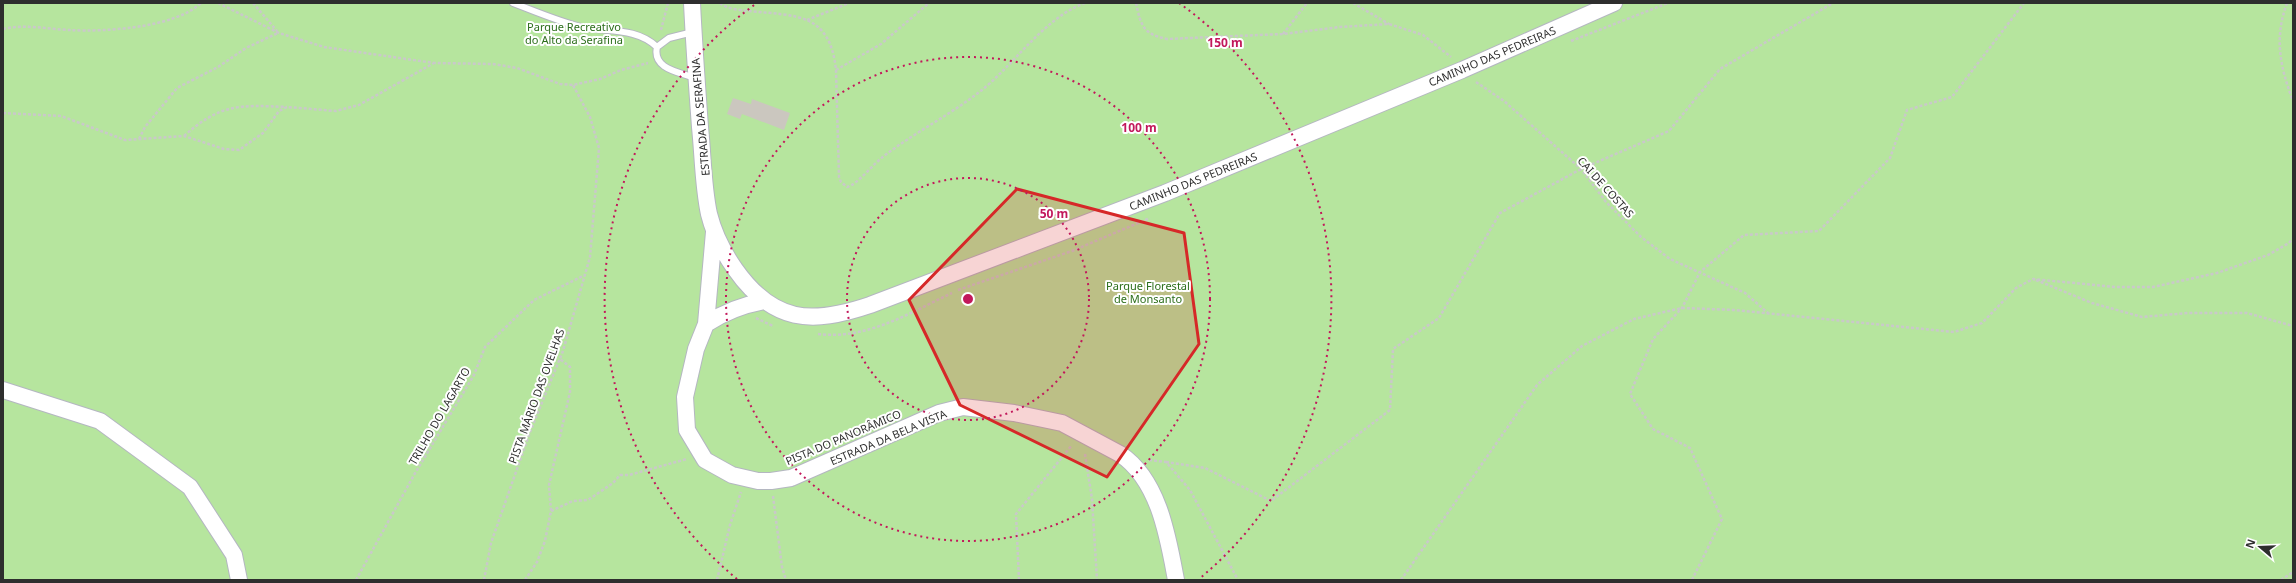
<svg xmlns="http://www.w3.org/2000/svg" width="2296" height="583" font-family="'Noto Sans',sans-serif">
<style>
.green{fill:#b6e59e}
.building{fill:#cbc7bf}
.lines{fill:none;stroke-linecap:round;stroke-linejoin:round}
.service-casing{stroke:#b4b7c1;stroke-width:8}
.tertiary-casing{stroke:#b4b7c1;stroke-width:18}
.path{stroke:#c9c9c9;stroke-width:2.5;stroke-dasharray:3 2;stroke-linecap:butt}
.service{stroke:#fff;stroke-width:6}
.tertiary{stroke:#fff;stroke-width:16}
.marked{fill:#d62828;fill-opacity:0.2;stroke:#d62828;stroke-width:3;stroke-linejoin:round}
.ring{fill:none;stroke:#c2185b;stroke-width:2;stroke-dasharray:2 4}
.labels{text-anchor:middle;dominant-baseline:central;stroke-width:4;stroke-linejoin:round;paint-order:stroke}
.park-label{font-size:11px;fill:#2c6e1b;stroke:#fff}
.street-label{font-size:11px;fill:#2e2e2e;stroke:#fff}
.centre{fill:#c2185b;stroke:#fff;stroke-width:2}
.ring-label{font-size:12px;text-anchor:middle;font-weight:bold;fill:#c2185b;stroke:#fff;stroke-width:4;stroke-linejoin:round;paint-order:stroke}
</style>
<rect width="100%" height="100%" fill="#efe9e1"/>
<!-- green -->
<path class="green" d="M 3,3 L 2293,3 L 2293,580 L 3,580 Z"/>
<!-- building -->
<path class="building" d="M 733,98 L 751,104 L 752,99 L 790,113 L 784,130 L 742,114 L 740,119 L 727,114 Z"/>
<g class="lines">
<!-- service casing -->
<g class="service-casing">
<path id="service" d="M 513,3 C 534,11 555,20 577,26 C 604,33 635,26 657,47
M 693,32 L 669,38 L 657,47 C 652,69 679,72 695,78"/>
</g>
<!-- tertiary casing -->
<g class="tertiary-casing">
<path id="tertiary" d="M 692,3 C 694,44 697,86 700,127 C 703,156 703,186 709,214 C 714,234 723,252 735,269 C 773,323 811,325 870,305 L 1165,193 L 1462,70 L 1614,3
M 714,232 L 706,324 L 696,349 L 685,397 L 687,430 L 705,460 L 732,475 L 758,481 L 771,481 L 791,478 L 939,413 L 963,407 L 1014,413 L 1062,423 L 1120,454 C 1159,480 1168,537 1176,580
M 706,324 C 724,312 742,305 764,301
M 3,390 L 100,421 L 190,487 L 234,555 L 239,580"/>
</g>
<!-- path -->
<path class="path" d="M 218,3 L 279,33 L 324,47 L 434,63 L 493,64 L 517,68 L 560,84 L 573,85 L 600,79 L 621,70 L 648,63
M 253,3 L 277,31
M 720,3 C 727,9 739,10 749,11 C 796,16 830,12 836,70 L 839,177 L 841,182 L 847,187 C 857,185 874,163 884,156 C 914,133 948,116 978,93 C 1013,67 1043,18 1085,3
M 1136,3 C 1141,26 1143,34 1167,39 L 1283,34 L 1340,27 L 1389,24 L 1423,35 L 1451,57
M 1353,3 L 1389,24
M 2287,3 C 2274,38 2280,67 2293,101
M 807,20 L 849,3
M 3,29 C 25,24 47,29 70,30 C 105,32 174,28 201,3
M 661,30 L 668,3
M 1283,34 L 1307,3
M 1571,41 L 1668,3
M 836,70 L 881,44 L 929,3
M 1476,82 L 1504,101 L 1581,169 L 1606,202 L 1641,237 L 1670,259 L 1745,293 L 1768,313
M 3,113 L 61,116 L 125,140 L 184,136 L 224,149 L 239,150 L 263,133 L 279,111 L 287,107 L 336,111 L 359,105 L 434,63
M 184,136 C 221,103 240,105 287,107
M 139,139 L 145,127 L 177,88 L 218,67 L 246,48 L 278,33
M 2036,280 L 2092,303 L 2142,317 L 2188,313 L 2247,313 L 2293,326
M 958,290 L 1072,251 L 1150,218
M 756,318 L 773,326
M 818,334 C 867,340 909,313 952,293
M 1085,454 L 1092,499 L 1097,580
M 1149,460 L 1166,462 L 1190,490 L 1238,580
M 1166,462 L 1205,468 L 1271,501 L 1390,410 L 1393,349 L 1439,318 L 1500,213 L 1581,169 L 1669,131 L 1720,69 L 1833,3
M 773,496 L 782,567 L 786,580
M 551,511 L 573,501 L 588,500 L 613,483 L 620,475 L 629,475 L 687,459
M 356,580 L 414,475 L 474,375 L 485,347 L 534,300 L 585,275
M 484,580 L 491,543 L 530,432 L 563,351 L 590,257 L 599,148 L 590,117 L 573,85
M 525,580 L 537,562 L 545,541 L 551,511 L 549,485 L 570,392 L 570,367 L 560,359
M 717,580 L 730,525 L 741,492
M 1019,580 L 1016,514 L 1072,445
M 1401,580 L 1537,385 L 1582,346 L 1634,319 L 1682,308 L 1735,310 L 1954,332 L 1982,323 L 2016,288 L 2033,279 L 2115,287 L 2153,287 L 2217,273 L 2268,255 L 2289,243 L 2293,238
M 1692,580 L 1722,519 L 1690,448 L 1653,429 L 1630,394 L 1653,339 L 1682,308 L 1700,272 L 1744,235 L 1819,231 L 1890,158 L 1907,110 L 1952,97 L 2024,3
M 2281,580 L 2293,572"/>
<!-- service -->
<use href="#service" class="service"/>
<!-- tertiary -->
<use href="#tertiary" class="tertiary"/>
</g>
<!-- marked area -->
<path class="marked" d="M 1017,189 L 1184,233 L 1199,344 L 1107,477 L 960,405 L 909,300 Z"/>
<!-- distance rings -->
<g class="ring">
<circle cx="968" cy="299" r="121"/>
<circle cx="968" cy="299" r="242"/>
<path d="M737 579A363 363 0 0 1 757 3M1179 3A363 363 0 0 1 1199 579"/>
</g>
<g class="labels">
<!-- park labels -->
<g class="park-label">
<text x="574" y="26">Parque Recreativo<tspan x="574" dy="13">do Alto da Serafina</tspan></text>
<text x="1148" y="285">Parque Florestal<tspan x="1148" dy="13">de Monsanto</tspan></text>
</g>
<!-- street labels -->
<g class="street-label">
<text transform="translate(1492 56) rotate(-23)">CAMINHO DAS PEDREIRAS</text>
<text transform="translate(700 117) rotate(-95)">ESTRADA DA SERAFINA</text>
<text transform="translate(1193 181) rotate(-22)">CAMINHO DAS PEDREIRAS</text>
<text transform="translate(1606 187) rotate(48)">CAI DE COSTAS</text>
<text transform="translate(536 396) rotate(-70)">PISTA MÁRIO DAS OVELHAS</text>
<text transform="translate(439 416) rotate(-60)">TRILHO DO LAGARTO</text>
<text transform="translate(843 437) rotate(-23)">PISTA DO PANORÂMICO</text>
<text transform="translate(888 437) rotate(-23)">ESTRADA DA BELA VISTA</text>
</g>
</g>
<circle cx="968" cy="299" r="6" class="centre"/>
<g class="ring-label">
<text x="1225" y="47">150 m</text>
<text x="1139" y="132">100 m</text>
<text x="1054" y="218">50 m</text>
</g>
<!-- border -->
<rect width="2296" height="583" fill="none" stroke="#2e2e2e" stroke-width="8"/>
<!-- north arrow -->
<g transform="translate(2260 547) rotate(289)" stroke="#ffffff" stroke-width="3" paint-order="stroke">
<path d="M0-3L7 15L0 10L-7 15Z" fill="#2e2e2e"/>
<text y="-6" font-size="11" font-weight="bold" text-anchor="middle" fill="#2e2e2e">N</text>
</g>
</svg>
